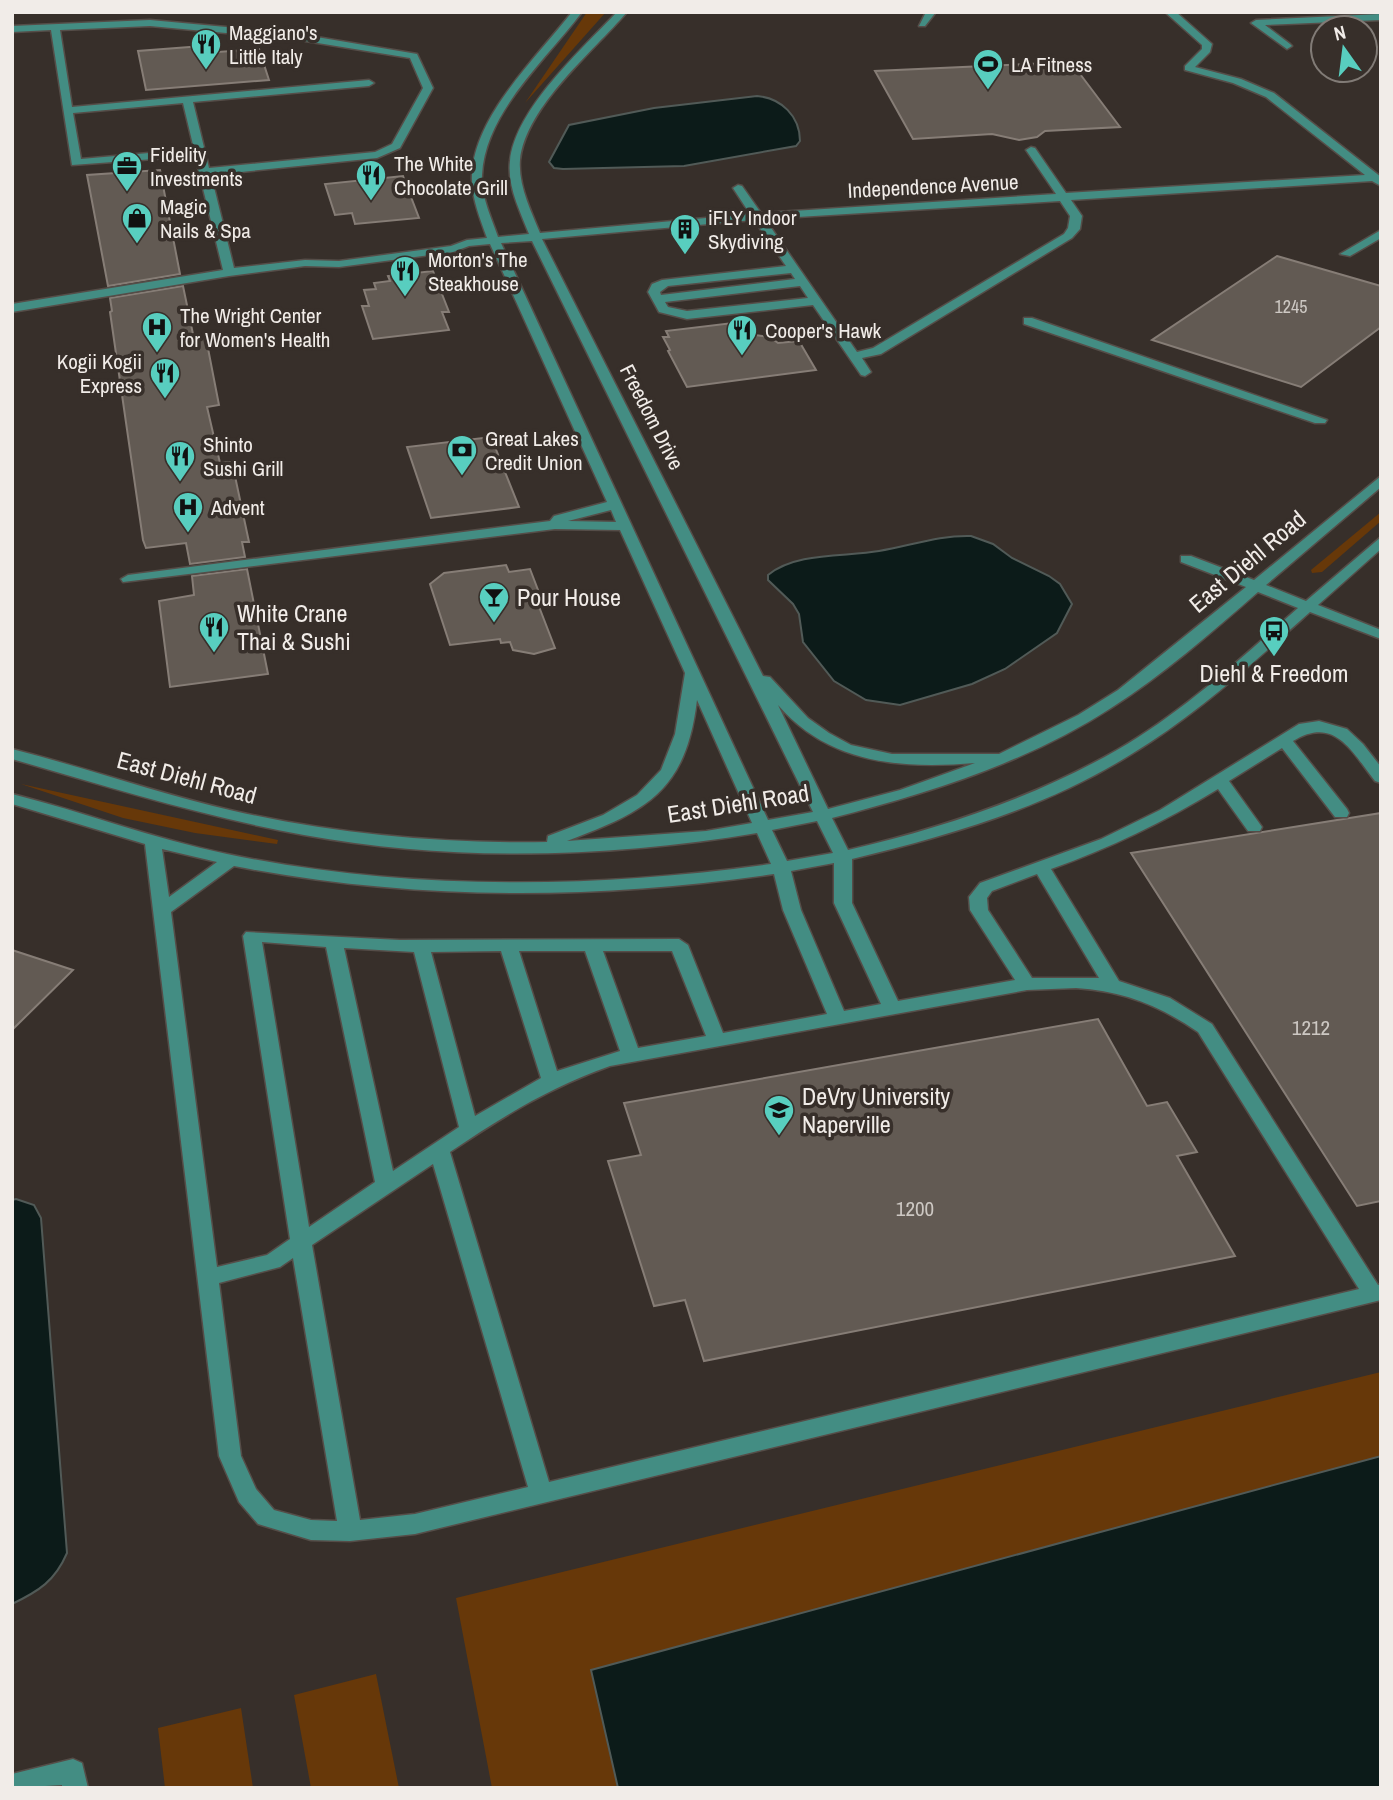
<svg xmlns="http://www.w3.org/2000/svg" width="1393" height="1800" font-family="'Archivo Narrow',sans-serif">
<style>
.green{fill:#673809}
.water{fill:#0c1b19;stroke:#515a57;stroke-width:2}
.building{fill:#625a53;stroke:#867d76;stroke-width:2}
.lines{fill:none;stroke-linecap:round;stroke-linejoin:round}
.minor-casing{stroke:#554d48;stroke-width:3}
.minor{fill:#438d83;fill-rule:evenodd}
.labels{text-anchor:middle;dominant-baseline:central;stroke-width:7;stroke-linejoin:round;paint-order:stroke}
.far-number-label{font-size:18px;fill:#cdc8c3}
.far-poi-label{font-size:21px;fill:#f1ece8;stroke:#372f2a;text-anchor:start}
.far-street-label{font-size:21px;fill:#f1ece8;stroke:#372f2a}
.number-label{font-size:21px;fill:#cdc8c3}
.street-label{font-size:24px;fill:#f1ece8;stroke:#372f2a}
.poi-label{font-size:24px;fill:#f1ece8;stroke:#372f2a;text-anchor:start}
</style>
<rect width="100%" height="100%" fill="#372f2a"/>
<!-- green -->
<path class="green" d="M 587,12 L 606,12 L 525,103 Z
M 1381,512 L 1381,521 L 1322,572 L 1312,573 L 1311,570 Z
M 21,784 L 278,840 L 277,844 L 195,833 L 123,818 Z
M 1381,1372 L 1381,1788 L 492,1788 L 456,1598 Z
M 376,1674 L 399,1788 L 311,1788 L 294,1695 Z
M 241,1708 L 253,1788 L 165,1788 L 158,1728 Z"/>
<!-- water -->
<path class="water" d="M 757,96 C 781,98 800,116 800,141 L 796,146 L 684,166 L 563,169 L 554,168 L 549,162 L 569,125 L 654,108 Z
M 971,536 L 993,544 L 1012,558 L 1049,576 L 1060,584 L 1072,604 L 1057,633 L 1005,669 L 972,684 L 900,705 L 866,700 L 834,681 L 803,642 L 799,614 L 793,604 L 768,580 L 768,575 C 796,552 845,557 879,551 C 910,546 939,535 971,536 Z
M 16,1199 L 34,1205 L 41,1218 L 67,1553 C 55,1581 39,1591 12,1604 L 12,1200 Z
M 1381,1456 L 1381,1788 L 618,1788 L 591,1670 Z"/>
<!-- building -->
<path class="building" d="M 202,46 L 204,53 L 259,49 L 269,80 L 146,90 L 138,51 Z
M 1071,62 L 1120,127 L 1045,131 L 1037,137 L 1019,140 L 992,134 L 913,139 L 875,71 Z
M 160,170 L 180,274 L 108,286 L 87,175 Z
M 403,176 L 419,218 L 355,224 L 352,213 L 335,215 L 325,184 Z
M 1277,256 L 1381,286 L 1381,327 L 1301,387 L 1152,340 Z
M 433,271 L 449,312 L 442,312 L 449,330 L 373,339 L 362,306 L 369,306 L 364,290 L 376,289 L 374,283 L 390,281 L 388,276 Z
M 183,286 L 194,339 L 206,338 L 219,405 L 207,407 L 220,463 L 232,462 L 249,542 L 242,542 L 245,557 L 190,564 L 186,543 L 146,548 L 143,540 L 110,312 L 112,311 L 110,298 Z
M 741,322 L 748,334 L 770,337 L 778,343 L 799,341 L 816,370 L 687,387 L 668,351 L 670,350 L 663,337 L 669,337 L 666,331 Z
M 491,437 L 519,507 L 431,518 L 407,447 Z
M 506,565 L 509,572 L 530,569 L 543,603 L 538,604 L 555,648 L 534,654 L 513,650 L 510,642 L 501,643 L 500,639 L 450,645 L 430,584 L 444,573 Z
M 247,569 L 268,674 L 170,687 L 159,601 L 194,595 L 192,576 Z
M 1381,813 L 1381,1201 L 1357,1206 L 1131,853 Z
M 12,950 L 73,970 L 12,1030 Z
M 1098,1019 L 1147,1106 L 1167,1102 L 1197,1152 L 1177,1156 L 1235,1256 L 704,1361 L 685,1300 L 654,1306 L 608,1161 L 641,1155 L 624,1103 Z"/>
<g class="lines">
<!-- minor casing -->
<g class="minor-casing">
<path id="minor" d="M 572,12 L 582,12 C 546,60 485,112 482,175 C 481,196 491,217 498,237 L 529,234 C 520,211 507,186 510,161 C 515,109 582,49 617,12 L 627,12 C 593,52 526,106 520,160 C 518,185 531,211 540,233 L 750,214 L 733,188 L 738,185 L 742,186 L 761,213 L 1056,194 L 1026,150 L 1031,147 L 1035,148 L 1066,193 L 1365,175 L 1266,97 L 1233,83 L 1185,70 L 1185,66 L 1202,49 L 1202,45 L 1165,12 L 1176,12 L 1212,44 L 1210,52 L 1195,67 L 1241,79 L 1274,93 L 1381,177 L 1381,186 L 1372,181 L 1071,200 L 1082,216 L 1080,229 L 1072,238 L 881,354 L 862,358 L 871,372 L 865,376 L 861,375 L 813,305 L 687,319 L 659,312 L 648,292 L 652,284 L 662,280 L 786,266 L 754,220 L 542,239 L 763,676 L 770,677 L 808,718 L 829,733 L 851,745 L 892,754 L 999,754 L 1078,715 L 1118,690 L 1246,587 L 1181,562 L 1181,556 L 1191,556 L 1254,580 L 1381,476 L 1381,487 L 1266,585 L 1306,601 L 1381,537 L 1381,549 L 1318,605 L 1381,630 L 1381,639 L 1310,612 C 1253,663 1196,715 1130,755 C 1045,808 948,836 852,859 L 852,903 L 898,1001 L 1015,980 L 970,910 L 969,897 L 980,883 L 1101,839 L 1160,810 L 1299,724 L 1319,721 L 1347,729 L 1363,744 L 1381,767 L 1381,783 L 1375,781 C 1352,752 1335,715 1293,741 L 1347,809 L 1349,813 L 1347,817 L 1335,817 L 1282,748 L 1229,781 L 1262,827 L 1260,831 L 1248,831 L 1218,789 C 1164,822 1110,848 1051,869 L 1119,981 L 1170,998 L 1212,1024 L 1378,1285 L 1381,1284 L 1381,1300 L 415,1534 L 350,1541 L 311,1540 L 258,1524 L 239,1502 L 219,1456 L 145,844 L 12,804 L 12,794 C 84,812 154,839 227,854 C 405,891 592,889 771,864 L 757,833 C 609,858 452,862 304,835 C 205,817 109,787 12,759 L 12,749 C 87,768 159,794 234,811 C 336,834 442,844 547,842 L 548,836 L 603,815 L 637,795 L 661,770 L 675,734 L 685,673 L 620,530 L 555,529 L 123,582 L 121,579 L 128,575 L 550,521 L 554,516 L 607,502 L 490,244 L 469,246 L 453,252 L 339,267 L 305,266 L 229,276 L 12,312 L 12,304 L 223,270 L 195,156 L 72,165 L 51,30 L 12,32 L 12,26 L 150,20 L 293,33 L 417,54 L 433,88 L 400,148 L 377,158 L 211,175 L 234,268 L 305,260 L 339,261 L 451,246 L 467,240 L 487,238 C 480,218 471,197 472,175 C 474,116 537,57 572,12 ZM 150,26 L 293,39 L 410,58 L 423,88 L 392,144 L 375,152 L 209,168 L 193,102 L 369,86 L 374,83 L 369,80 L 72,107 L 60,30 ZM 183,103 L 194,149 L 81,159 L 73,113 ZM 1060,201 L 1070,216 L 1068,228 L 1064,234 L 873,348 L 857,352 L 765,219 ZM 532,241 L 813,812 L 768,820 L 501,243 ZM 791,273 L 795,279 L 661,295 L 660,292 L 668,286 ZM 800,286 L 808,298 L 687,311 L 668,307 L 665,302 ZM 611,510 L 616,522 L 568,521 ZM 1258,592 L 1298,608 C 1241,658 1183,712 1117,750 C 1033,798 942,828 848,850 L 832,818 C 929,793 1026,763 1111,708 C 1163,675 1211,633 1258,592 ZM 697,700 L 752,823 L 706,831 L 567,841 C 647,811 686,791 697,700 ZM 778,705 C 829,764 901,769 975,763 L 900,790 L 828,809 ZM 817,821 L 833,853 L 787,861 L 772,830 ZM 162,849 L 217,862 L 169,897 ZM 834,863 L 834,903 L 881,1004 L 844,1011 L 801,910 L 791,871 ZM 234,866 C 412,901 596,900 774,874 L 783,910 L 827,1014 L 723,1033 L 688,945 L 679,939 L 400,940 L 246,932 L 243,936 L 290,1239 L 267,1255 L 217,1267 L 171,912 ZM 1037,874 L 1099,978 L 1032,978 L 988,910 L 987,898 L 992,891 ZM 262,942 L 326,947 L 375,1182 L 309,1227 ZM 344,948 L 414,952 L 459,1127 L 393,1171 ZM 501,951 L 541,1078 L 475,1116 L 431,952 ZM 519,951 L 585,951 L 620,1051 L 557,1071 ZM 603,951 L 672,951 L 706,1036 L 638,1048 ZM 1076,988 C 1124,991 1160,1006 1198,1032 L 1359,1289 L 549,1482 L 450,1152 C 504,1116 548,1088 610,1066 L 1027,990 ZM 433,1164 L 528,1487 L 415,1514 L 360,1520 L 312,1245 ZM 293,1258 L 337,1521 L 311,1520 L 274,1510 L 256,1489 L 241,1456 L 219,1283 L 280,1267 Z
M 926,12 L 936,12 L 925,26 L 919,26 Z
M 1381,14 L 1381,20 L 1265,25 L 1290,44 L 1292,46 L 1287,49 L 1251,23 L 1256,20 Z
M 1381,230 L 1381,238 L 1350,256 L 1340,254 Z
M 1024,318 L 1032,318 L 1327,420 L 1325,423 L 1315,423 L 1024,324 Z
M 73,1759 L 82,1763 L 88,1788 L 62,1788 L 62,1785 L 12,1788 L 12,1774 Z"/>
</g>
<!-- minor -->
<use href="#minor" class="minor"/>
</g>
<!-- icons -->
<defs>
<g id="restaurant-pin" transform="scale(1.575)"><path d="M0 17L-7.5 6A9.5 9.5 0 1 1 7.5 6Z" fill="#58cebf" stroke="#372f2a"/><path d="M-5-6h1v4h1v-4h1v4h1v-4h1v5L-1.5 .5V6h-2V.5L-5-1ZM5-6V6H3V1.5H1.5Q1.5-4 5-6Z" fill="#111"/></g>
<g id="stadium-pin" transform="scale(1.575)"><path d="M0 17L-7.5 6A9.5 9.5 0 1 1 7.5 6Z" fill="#58cebf" stroke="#372f2a"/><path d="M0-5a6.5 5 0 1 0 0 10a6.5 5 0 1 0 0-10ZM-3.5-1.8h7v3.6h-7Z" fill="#111"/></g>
<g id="office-pin" transform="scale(1.575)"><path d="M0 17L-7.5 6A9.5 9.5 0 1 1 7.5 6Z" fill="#58cebf" stroke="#372f2a"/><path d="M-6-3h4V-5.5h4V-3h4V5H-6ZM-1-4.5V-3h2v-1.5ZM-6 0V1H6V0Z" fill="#111"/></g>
<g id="shop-pin" transform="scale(1.575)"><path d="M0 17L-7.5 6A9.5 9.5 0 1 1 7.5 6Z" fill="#58cebf" stroke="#372f2a"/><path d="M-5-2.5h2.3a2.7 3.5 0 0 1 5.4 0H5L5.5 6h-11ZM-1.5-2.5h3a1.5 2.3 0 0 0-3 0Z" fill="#111"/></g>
<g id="building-pin" transform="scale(1.575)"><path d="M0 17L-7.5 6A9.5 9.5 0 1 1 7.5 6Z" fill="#58cebf" stroke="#372f2a"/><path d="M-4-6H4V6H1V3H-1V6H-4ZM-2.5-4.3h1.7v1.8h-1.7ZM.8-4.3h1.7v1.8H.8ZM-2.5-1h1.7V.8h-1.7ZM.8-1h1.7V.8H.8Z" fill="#111"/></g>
<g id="hospital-pin" transform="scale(1.575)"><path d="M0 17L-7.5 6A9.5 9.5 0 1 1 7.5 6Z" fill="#58cebf" stroke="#372f2a"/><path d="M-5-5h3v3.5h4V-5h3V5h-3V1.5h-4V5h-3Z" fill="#111"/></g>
<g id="bank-pin" transform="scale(1.575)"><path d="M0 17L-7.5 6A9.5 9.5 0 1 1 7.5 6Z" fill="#58cebf" stroke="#372f2a"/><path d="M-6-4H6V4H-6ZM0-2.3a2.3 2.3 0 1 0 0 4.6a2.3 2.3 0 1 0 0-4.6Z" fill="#111"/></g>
<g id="bar-pin" transform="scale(1.575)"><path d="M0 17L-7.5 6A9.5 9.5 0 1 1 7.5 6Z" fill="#58cebf" stroke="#372f2a"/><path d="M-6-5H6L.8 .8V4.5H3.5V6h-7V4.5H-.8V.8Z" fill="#111"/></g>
<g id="bus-pin" transform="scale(1.575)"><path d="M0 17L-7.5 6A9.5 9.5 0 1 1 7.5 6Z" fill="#58cebf" stroke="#372f2a"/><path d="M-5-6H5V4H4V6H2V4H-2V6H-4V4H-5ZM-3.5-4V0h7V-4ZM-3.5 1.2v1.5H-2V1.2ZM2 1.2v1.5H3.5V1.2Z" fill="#111"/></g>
<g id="university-pin" transform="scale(1.575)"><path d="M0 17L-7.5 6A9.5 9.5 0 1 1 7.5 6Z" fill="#58cebf" stroke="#372f2a"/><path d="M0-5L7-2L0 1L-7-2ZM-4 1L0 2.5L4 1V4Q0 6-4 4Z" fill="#111"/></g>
</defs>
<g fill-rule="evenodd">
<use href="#restaurant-pin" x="206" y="44"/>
<use href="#stadium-pin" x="988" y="64"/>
<use href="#office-pin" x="127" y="166"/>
<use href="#restaurant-pin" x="371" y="175"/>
<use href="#shop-pin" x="137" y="218"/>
<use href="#building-pin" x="685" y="229"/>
<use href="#restaurant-pin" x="405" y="271"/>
<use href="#hospital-pin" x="157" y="327"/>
<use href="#restaurant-pin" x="742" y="330"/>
<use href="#restaurant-pin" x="165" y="373"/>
<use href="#bank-pin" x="462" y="450"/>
<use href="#restaurant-pin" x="180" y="456"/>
<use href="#hospital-pin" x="188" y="507"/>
<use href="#bar-pin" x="494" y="597"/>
<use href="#restaurant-pin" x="214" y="627"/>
<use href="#bus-pin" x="1274" y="631"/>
<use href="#university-pin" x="779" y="1110"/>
</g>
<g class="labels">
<!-- far-number labels -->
<g class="far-number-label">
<text x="1291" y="306">1245</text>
</g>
<!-- far-poi labels -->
<g class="far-poi-label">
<text x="229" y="32">Maggiano's<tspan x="229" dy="24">Little Italy</tspan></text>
<text x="1011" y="64">LA Fitness</text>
<text x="150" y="154">Fidelity<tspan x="150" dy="24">Investments</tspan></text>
<text x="394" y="163">The White<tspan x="394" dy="24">Chocolate Grill</tspan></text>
<text x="160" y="206">Magic<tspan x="160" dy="24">Nails &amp; Spa</tspan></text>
<text x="708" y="217">iFLY Indoor<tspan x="708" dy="24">Skydiving</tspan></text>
<text x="428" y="259">Morton's The<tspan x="428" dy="24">Steakhouse</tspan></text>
<text x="180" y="315">The Wright Center<tspan x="180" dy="24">for Women's Health</tspan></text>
<text x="765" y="330">Cooper's Hawk</text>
<text x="142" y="361" text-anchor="end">Kogii Kogii<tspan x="142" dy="24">Express</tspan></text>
<text x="485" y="438">Great Lakes<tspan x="485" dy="24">Credit Union</tspan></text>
<text x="203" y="444">Shinto<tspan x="203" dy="24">Sushi Grill</tspan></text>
<text x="211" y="507">Advent</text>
</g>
<!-- far-street labels -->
<g class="far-street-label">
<text transform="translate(933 186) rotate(-3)">Independence Avenue</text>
<text transform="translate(652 417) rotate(63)">Freedom Drive</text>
</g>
<!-- number labels -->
<g class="number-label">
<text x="1311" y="1027">1212</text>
<text x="915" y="1208">1200</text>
</g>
<!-- street labels -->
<g class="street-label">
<text transform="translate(1247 561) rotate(-40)">East Diehl Road</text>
<text transform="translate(187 777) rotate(15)">East Diehl Road</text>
<text transform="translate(738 803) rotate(-9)">East Diehl Road</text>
</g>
<!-- poi labels -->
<g class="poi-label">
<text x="517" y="597">Pour House</text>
<text x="237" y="613">White Crane<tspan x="237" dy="28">Thai &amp; Sushi</tspan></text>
<text x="1274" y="673" text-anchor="middle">Diehl &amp; Freedom</text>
<text x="802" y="1096">DeVry University<tspan x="802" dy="28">Naperville</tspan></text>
</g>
</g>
<!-- border -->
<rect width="1393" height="1800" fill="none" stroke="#f1ece8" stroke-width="28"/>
<!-- north arrow -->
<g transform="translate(1344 49) rotate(346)"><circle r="33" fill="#372f2a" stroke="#817b76" stroke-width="2"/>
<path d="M0-5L12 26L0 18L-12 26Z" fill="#58cebf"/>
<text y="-10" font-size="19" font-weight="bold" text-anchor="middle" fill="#f1ece8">N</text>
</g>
</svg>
